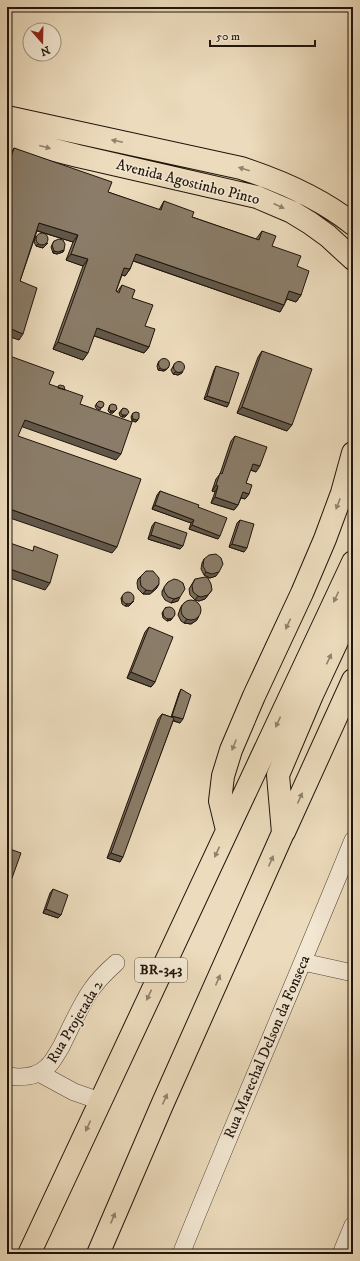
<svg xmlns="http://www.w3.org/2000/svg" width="360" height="1261" font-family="'IM FELL DW Pica',serif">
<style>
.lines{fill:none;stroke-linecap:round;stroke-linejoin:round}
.minor-casing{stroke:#534638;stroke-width:18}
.primary-casing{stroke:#20150c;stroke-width:24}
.trunk-casing{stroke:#20150c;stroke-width:24}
.minor{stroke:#f3e8d3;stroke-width:17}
.primary{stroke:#ecdbbc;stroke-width:22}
.trunk{stroke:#ecdbbc;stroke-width:22}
.wall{fill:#776b59;stroke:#20150c}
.shaded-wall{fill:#615749;stroke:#20150c}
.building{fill:#8a7c68;stroke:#20150c}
.oneway{fill:#90826d}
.labels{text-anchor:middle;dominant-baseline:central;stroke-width:3;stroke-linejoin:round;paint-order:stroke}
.shield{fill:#f3e8d3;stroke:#5f5448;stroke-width:1}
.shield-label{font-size:14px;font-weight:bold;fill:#20150c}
.street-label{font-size:15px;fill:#20150c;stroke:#f3e8d3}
</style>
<rect width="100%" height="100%" fill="#ecdbbc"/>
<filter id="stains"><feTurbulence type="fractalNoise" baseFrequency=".005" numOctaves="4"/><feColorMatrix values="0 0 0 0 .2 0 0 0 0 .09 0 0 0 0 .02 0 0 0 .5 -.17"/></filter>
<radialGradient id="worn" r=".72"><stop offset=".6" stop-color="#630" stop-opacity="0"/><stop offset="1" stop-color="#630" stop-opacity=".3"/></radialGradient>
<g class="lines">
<!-- minor casing -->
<g class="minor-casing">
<path id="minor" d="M 303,962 L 353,973
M 39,1073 L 74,1092 L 100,1101
M 7,1076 C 21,1078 36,1078 47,1067 C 53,1062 57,1053 61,1047 C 70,1029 80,1006 91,990 C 98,980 107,971 116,963
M 181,1254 C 237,1115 297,978 353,840
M 341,1254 L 353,1225"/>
</g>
<!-- primary casing -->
<g class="primary-casing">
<path id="primary" d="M 7,117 L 241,168 C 281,181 320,198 353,224
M 7,138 L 78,156 L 257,197 L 292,212 L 310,223 L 328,236 L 353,259"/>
</g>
<!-- trunk casing -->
<g class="trunk-casing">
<path id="trunk" d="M 227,830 L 220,801 L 223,776 L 231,750 L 254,696 L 302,593 L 325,539 L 342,493 L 353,453
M 284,832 L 353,680
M 29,1254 L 353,562
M 98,1254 L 162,1105 L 283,833 L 278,775 L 312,695 L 353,607"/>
</g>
<!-- minor -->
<use href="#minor" class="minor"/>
<!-- primary -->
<use href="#primary" class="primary"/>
<!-- trunk -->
<use href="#trunk" class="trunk"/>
</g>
<!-- wall -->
<path class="wall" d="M 14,148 L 108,192 L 159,210 L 164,201 L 192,217 L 256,239 L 262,231 L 272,246 L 297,266 L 301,295 L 296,302 L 287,299 L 284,305 L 280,312 L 133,261 L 130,269 L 125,276 L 122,275 L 116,291 L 117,292 L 122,285 L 132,298 L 145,326 L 149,347 L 144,353 L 94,336 L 83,360 L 53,349 L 83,266 L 66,260 L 73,242 L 37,231 L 20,281 L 19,340 L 9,156 Z
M 36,236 L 46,245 L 43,248 L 36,246 L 34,242 L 35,238 Z
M 54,241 L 64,250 L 63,252 L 57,254 L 53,253 L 51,247 Z
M 262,351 L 287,431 L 237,413 L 258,357 Z
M 159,361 L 169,367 L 167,369 L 164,371 L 158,370 L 157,366 L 158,363 Z
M 175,363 L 182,373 L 178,375 L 173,374 L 171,370 Z
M 216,366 L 229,403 L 227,407 L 204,399 L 214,370 Z
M 99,401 L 101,409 L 99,410 L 96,408 L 95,406 Z
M 110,405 L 115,411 L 113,413 L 110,413 L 108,411 L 109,407 Z
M 123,408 L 125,417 L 122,417 L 120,416 L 119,413 Z
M 133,413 L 138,420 L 136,422 L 132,421 L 131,417 Z
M 235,436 L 256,472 L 250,470 L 246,483 L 249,494 L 245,499 L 241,498 L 238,505 L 234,510 L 211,503 L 215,492 L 212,491 L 216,479 L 220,474 L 231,441 Z
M 160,491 L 198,507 L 218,539 L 189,529 L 191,523 L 152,509 L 157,495 Z
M 240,520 L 244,552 L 229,547 L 237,523 Z
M 155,522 L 180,549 L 148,539 L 152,526 Z
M 204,559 L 216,576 L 210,578 L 204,575 L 201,569 L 202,563 Z
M 141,576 L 157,588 L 150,594 L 143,594 L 138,589 L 137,583 L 138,579 Z
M 195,579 L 212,590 L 205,599 L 199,601 L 195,600 L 190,595 L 189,589 Z
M 168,582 L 178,601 L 171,603 L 165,600 L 162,595 L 162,591 Z
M 125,593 L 132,603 L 129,606 L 125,606 L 122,604 L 121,598 Z
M 182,605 L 197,620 L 191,624 L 184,623 L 181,621 L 178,615 L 180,609 Z
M 166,607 L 175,614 L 171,620 L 167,621 L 163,618 L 162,613 Z
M 149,627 L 155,682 L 151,687 L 127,678 L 145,632 Z
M 181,689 L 180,723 L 173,721 L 120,862 L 107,858 L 158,719 L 162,714 L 171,717 L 179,693 Z
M 53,889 L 61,915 L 58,918 L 43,913 L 50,893 Z"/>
<!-- shaded-wall -->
<path class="shaded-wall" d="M 39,223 L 78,235 L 73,242 L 35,230 Z
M 48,243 L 43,248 L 36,246 L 38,244 Z
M 64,250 L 63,252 L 57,254 L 53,253 L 54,251 Z
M 71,254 L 88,259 L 83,266 L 66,260 Z
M 136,254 L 284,305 L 280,312 L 131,260 Z
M 124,268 L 130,269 L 125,276 L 120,274 Z
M 289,291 L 301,295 L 296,302 L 284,298 Z
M 7,327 L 23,334 L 19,340 L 7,336 Z
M 97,328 L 149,347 L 144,353 L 92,335 Z
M 58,342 L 88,353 L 83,360 L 53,349 Z
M 169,367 L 167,369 L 164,371 L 158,370 L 160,368 Z
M 183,371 L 182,373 L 178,375 L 173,374 L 175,372 Z
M 207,396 L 229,403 L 227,407 L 204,399 Z
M 242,407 L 292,425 L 287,431 L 237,413 Z
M 111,411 L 115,411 L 113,413 L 110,413 Z
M 123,415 L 127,415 L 125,417 L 122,417 Z
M 139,418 L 136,422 L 132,421 L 133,419 Z
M 25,420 L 121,454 L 116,460 L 20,426 Z
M 253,464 L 260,466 L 256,472 L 249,469 Z
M 216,485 L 218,486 L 215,492 L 212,491 Z
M 243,492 L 249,494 L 245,499 L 239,497 Z
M 215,497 L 238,505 L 234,510 L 211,503 Z
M 155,505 L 194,520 L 191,523 L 152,509 Z
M 7,508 L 117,547 L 112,553 L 7,517 Z
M 192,525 L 220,536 L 218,539 L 189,529 Z
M 151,535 L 183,546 L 180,549 L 148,539 Z
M 232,544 L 247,548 L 244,552 L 229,547 Z
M 7,568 L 50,583 L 45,590 L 7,577 Z
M 206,572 L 219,572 L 216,576 L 210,578 L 204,575 Z
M 159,584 L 157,588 L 150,594 L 143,594 L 146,590 Z
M 208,595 L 205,599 L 199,601 L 195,600 L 198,596 Z
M 180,597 L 178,601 L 171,603 L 174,599 Z
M 134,601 L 129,606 L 125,606 L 127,604 Z
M 199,616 L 197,620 L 191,624 L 184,623 L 187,619 Z
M 172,618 L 171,620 L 167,621 L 168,619 Z
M 131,672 L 155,682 L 151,687 L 127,678 Z
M 172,716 L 183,719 L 180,723 L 170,719 Z
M 111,853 L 123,857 L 120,862 L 107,858 Z
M 46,909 L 61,915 L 58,918 L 43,913 Z"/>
<!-- building -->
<path class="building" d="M 14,148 L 112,182 L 108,192 L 161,210 L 164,201 L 194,212 L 192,217 L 259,240 L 262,231 L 276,236 L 272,246 L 301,256 L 297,266 L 309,271 L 301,295 L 289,291 L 284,305 L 136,254 L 130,269 L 124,268 L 116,291 L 119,293 L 122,285 L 135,290 L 132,298 L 153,305 L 145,326 L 155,329 L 149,347 L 97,328 L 88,353 L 58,342 L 88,259 L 71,254 L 78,235 L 39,223 L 20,281 L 37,288 L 23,334 L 7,327 L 7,155 L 11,157 Z
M36 239a6 6 0 1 1 12 0a6 6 0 1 1-12 0Z
M 59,239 L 63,240 L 65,244 L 64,250 L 58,252 L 54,251 L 52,245 L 54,241 Z
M 262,351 L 312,369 L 292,425 L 242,407 Z
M 7,355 L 54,372 L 49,384 L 83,396 L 80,404 L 132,422 L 121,454 L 25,420 L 18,436 L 141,479 L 117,547 L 7,508 Z
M158.5 364a5.5 5.5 0 1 1 11 0a5.5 5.5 0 1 1-11 0Z
M173.5 367a5.5 5.5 0 1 1 11 0a5.5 5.5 0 1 1-11 0Z
M 216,366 L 239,373 L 229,403 L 207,396 Z
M 60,385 L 64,386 L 65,390 L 58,388 L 58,386 Z
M 99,401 L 103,402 L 104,404 L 103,407 L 100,408 L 97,406 L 96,404 Z
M 112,404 L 116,405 L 117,409 L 115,411 L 111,411 L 109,409 L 110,405 Z
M 123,408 L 127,409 L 129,412 L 127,415 L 123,415 L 121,414 L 121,411 Z
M 136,412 L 139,413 L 139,418 L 137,420 L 133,419 L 132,415 L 133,413 Z
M 235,436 L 267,447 L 260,466 L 253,464 L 246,483 L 252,485 L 249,494 L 243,492 L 238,505 L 215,497 L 218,486 L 216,485 L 220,473 L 222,474 Z
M 160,491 L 199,505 L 198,507 L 227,518 L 220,536 L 192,525 L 194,520 L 155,505 Z
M 240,520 L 254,524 L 247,548 L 232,544 Z
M 155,522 L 187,533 L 183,546 L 151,535 Z
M 7,542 L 33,551 L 34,546 L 58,555 L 50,583 L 7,568 Z
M 216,554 L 221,558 L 223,564 L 219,572 L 212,574 L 206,572 L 203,566 L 204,559 L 209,555 Z
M 146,571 L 153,571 L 159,578 L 159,584 L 152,591 L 146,590 L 141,586 L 140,579 L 141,576 Z
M 205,577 L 208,578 L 211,584 L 212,590 L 208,595 L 201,597 L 198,596 L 193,592 L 192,585 L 195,579 Z
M 174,579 L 178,580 L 183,583 L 185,589 L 180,597 L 174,599 L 168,597 L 164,591 L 164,587 L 168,582 Z
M122 598a6 6 0 1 1 12 0a6 6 0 1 1-12 0Z
M181 610a10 10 0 1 1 20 0a10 10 0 1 1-20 0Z
M163 613a6 6 0 1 1 12 0a6 6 0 1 1-12 0Z
M 149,627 L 173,637 L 155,682 L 131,672 Z
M 181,689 L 191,695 L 183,719 L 172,716 Z
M 162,714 L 174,718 L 123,857 L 111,853 Z
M 7,848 L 21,853 L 7,892 Z
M 53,889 L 68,895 L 61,915 L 46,909 Z"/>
<!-- one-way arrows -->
<defs><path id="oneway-solid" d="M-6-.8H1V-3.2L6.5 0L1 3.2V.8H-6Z"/></defs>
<g class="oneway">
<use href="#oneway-solid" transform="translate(117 141) rotate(-168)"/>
<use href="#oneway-solid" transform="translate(45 147) rotate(15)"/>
<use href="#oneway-solid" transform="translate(244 169) rotate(-163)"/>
<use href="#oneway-solid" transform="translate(279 206) rotate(24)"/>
<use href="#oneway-solid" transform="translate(338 504) rotate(111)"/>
<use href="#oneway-solid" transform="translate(336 597) rotate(115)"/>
<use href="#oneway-solid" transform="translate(288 624) rotate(115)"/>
<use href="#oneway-solid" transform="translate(329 659) rotate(-65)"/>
<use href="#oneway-solid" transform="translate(278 722) rotate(115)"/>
<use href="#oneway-solid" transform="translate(234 745) rotate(112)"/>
<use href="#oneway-solid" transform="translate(300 798) rotate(-66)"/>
<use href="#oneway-solid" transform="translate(217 852) rotate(115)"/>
<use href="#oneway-solid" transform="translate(271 861) rotate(-66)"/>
<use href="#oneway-solid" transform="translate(218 980) rotate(-66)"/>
<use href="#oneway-solid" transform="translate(149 995) rotate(115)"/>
<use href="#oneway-solid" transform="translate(165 1099) rotate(-66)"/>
<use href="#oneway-solid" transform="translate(88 1126) rotate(115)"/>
<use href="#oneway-solid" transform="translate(113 1218) rotate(-67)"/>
</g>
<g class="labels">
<!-- shield labels -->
<rect class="shield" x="135" y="958" width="52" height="24" rx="3"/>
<g class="shield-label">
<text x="161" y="970">BR-343</text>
</g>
<!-- street labels -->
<g class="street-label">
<text transform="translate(188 182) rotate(14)">Avenida Agostinho Pinto</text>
<text transform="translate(75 1022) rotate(-59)">Rua Projetada 2</text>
<text transform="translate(267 1047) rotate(-67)">Rua Marechal Delson da Fonseca</text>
</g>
</g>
<!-- margin -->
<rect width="360" height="1261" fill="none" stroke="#ecdbbc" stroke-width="24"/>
<rect x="8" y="8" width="344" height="1245" fill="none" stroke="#20150c" stroke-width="2"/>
<rect x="12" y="12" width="336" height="1237" fill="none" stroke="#20150c"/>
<!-- north arrow -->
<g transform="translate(42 42) rotate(160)"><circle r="19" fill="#f3e8d3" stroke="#9f9483"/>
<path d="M0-3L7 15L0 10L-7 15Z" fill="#8f2418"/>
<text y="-6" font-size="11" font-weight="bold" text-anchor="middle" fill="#20150c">N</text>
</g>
<!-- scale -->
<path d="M210 40v6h105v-6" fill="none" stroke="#20150c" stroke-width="2"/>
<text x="216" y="40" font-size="12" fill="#20150c" stroke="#f3e8d3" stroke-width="3" paint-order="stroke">50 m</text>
<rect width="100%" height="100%" filter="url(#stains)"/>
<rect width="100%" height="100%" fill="url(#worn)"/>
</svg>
